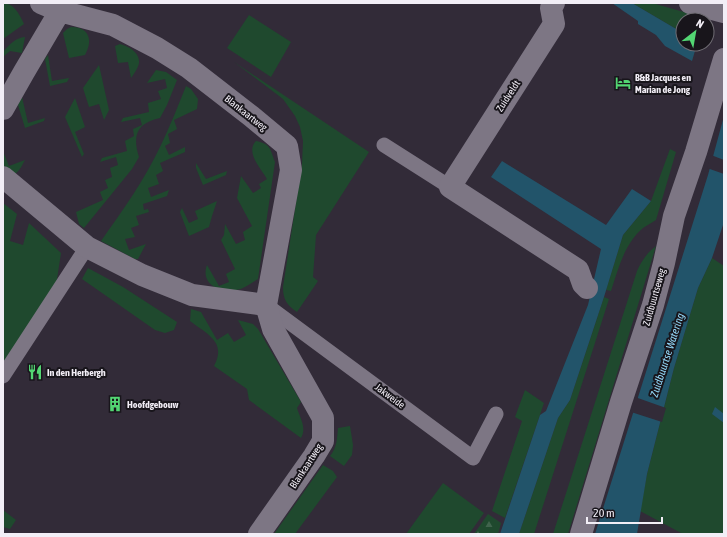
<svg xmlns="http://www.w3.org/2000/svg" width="727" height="537" font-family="'Asap Condensed',sans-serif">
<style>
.green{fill:#1f492e}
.forest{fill:url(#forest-firs)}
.water{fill:#22546a}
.pier{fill:#322b38}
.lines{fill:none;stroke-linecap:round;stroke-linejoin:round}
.lane{stroke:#7d7684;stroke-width:15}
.street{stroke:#7d7684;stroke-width:22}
.labels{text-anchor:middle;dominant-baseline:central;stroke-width:4;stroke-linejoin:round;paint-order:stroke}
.poi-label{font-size:10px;font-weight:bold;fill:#f2eef6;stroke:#18151b;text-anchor:start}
.street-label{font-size:10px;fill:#f2eef6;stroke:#18151b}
.water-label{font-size:11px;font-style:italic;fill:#93d8f9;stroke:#18151b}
</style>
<defs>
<pattern id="forest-firs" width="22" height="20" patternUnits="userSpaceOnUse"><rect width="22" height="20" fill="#1f492e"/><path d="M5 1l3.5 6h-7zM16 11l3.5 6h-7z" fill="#40644d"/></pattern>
</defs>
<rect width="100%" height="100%" fill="#322b38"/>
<!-- green -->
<path class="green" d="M 3,3 C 14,3 20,15 24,24 L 3,39 Z
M 632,3 L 652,3 L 705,18 L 705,20 L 683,20 L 683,33 Z
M 249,15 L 291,42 L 271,77 L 227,48 Z
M 71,27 C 90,27 93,41 85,55 L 69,58 L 63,33 L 67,29 Z
M 25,37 L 22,53 L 10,51 L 3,57 L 3,52 C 10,44 15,38 25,37 Z
M 120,44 C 128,46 140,52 139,63 C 138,68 134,74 131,78 L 128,62 L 118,63 L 115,46 Z
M 48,55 L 52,81 L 69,78 L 67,82 L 50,86 L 45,59 Z
M 234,62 L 369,152 L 316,235 L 313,277 L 318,281 L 297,312 C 287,305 283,300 283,287 L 302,164 L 303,141 L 300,127 L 295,116 L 283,99 Z
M 99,65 L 109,110 L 104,120 L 99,104 L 89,107 L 83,88 Z
M 156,70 L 166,72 L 177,80 L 167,105 L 160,118 C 137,123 132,135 139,157 L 132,169 L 84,228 L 79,224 L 76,212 L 103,200 L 100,192 L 108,188 L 105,180 L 112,177 L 110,168 L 118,165 L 116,157 L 100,162 L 102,158 L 127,151 L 125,141 L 134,136 L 133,129 L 142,125 L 140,118 L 121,122 L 123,118 L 149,112 L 148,103 L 161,99 L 158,91 L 167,88 L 165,79 L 147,83 Z
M 186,86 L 191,89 L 198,99 L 197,109 L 174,120 L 177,129 L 168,134 L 170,143 L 165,146 L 169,155 L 185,147 L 185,152 L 160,163 L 163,171 L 156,175 L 159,184 L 148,188 L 151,197 L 169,190 L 167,196 L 143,204 L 144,210 L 148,209 L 149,212 L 136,216 L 139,225 L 131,228 L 135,237 L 125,239 L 129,250 L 146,244 L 138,259 L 135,259 L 101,241 C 123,210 145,179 161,145 C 170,126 178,106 186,86 Z
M 22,97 L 28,123 L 45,118 L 44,121 L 25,128 L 18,105 Z
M 75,98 L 85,127 L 75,132 L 84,154 L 82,157 L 65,117 Z
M 256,141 C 271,144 270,149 275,162 L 258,279 C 251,283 244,289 236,290 C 220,293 200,284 207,265 L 219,286 L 229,282 L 226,274 L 235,269 L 221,240 L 224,235 L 225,224 L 236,244 L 245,240 L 243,232 L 252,226 L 237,198 L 241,176 L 253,193 L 261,188 L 259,184 L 267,179 C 261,169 245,152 256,141 Z
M 670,149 L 676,152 L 656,220 C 652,223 647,225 643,228 C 624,244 618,270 611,291 L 606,290 L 623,235 L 651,201 Z
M 3,151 L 9,166 L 25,160 C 21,167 18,176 8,175 L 3,166 Z
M 196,163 L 206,179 L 227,171 L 226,175 L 203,185 L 196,168 Z
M 217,201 L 212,216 L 209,227 L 189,236 L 180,212 L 182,208 L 189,223 L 198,219 L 195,211 Z
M 3,203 L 17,214 L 10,241 L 23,245 L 29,223 L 61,253 L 56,286 L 3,363 Z
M 656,246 L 568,534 L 553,534 L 637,271 C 642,260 647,253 656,246 Z
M 712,258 L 724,266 L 724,534 L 683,534 L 640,511 L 647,474 L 674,368 L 698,288 Z
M 88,268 L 123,287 L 177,322 L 174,330 L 165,333 L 155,330 L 82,279 Z
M 604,297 L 609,299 L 534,534 L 519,534 L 558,418 L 570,400 Z
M 191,309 L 201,312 L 217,340 L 228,333 L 234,342 L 246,335 L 238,320 L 253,324 L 258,329 L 301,402 L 297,408 C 300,418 307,428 301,438 L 249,400 L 247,389 L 214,366 C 227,342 207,334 190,321 Z
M 525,390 L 544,403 L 505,518 L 492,511 L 522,421 L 515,417 Z
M 350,426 L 353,445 L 352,455 L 344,466 L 330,456 C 337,447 337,439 338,428 Z
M 323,465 L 333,471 L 337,477 L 295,534 L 274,534 Z
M 443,483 L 484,513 L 469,534 L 406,534 Z
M 3,510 L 16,520 L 10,529 L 3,527 Z"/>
<!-- forest -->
<path class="forest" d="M 488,514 L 501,523 L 498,534 L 474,534 Z"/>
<!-- water -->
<path class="water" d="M 612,3 L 632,3 L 683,33 L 683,44 L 697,44 L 692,61 L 665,46 L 656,35 L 638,24 L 638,21 Z
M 724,116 L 724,222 L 712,258 L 698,288 L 674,368 L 647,474 L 637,534 L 595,534 L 708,175 Z
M 502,161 L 606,225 L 632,189 L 651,201 L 623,235 L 604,297 L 570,400 L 558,418 L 519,534 L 500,534 L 540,415 L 546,411 L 588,305 L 601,249 L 491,177 Z
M 715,407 L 724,414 L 724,423 L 712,414 Z"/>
<!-- pier -->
<path class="pier" d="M 711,155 L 724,160 L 724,174 L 707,168 Z
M 635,397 L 666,408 L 662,422 L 631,412 Z"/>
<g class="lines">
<!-- lane -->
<path class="lane" d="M 384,145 L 450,187
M 266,305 L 473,458 L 496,414
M 3,376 L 87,247"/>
<!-- street -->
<path class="street" d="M 41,3 L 60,11 L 113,25 L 157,48 L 189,68 L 251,116 L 287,146 L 291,170 L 266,305 L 273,329 L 323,418 L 323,441 L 314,456 L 259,534
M 554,3 L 551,8 L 554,24 L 450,187 L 578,270 L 583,284 L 587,288
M 690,3 L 724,12
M 3,109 L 24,72 L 60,11
M 3,177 L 87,247 L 142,275 L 192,295 L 266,305
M 581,534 L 621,402 L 653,305 L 664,263 L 674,216 L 696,152 L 724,59"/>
</g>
<!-- icons -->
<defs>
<g id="hotel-bare" transform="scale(1.2)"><path d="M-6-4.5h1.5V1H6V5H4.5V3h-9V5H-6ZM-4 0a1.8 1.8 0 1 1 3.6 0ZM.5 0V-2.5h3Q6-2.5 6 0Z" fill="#53d673" stroke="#18151b" stroke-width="2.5" paint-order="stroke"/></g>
<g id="restaurant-bare" transform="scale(1.2)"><path d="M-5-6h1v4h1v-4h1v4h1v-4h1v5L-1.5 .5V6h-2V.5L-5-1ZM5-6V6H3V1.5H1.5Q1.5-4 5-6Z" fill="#53d673" stroke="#18151b" stroke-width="2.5" paint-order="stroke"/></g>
<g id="building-bare" transform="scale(1.2)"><path d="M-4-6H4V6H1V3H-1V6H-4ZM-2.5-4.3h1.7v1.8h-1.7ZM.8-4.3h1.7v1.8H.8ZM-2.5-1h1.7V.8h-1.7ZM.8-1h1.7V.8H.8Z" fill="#53d673" stroke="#18151b" stroke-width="2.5" paint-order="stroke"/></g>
</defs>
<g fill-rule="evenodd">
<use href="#hotel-bare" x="623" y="83"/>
<use href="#restaurant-bare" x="35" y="372"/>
<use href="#building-bare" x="115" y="404"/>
</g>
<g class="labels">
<!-- poi labels -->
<g class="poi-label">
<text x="635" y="77">B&amp;B Jacques en<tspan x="635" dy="12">Marian de Jong</tspan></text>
<text x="47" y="372">In den Herbergh</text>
<text x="127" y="404">Hoofdgebouw</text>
</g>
<!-- street labels -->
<g class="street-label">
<text transform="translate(508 96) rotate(-57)">Zuidveldt</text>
<text transform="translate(246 113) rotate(38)">Blankaartweg</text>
<text transform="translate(654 297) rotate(-74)">Zuidbuurtseweg</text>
<text transform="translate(390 396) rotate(37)">Jakweide</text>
<text transform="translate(306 466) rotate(-57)">Blankaartweg</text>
</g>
<!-- water labels -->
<g class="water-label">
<text transform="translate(667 355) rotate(-72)">Zuidbuurtse Watering</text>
</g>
</g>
<!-- border -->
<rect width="727" height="537" fill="none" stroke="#f2eef6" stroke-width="8"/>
<!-- north arrow -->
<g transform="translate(695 32) rotate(31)"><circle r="19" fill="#18151b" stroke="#6f6c73"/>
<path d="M0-3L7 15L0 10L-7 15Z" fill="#53d673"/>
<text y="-6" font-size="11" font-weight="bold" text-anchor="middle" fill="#f2eef6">N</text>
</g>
<!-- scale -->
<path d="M587 517v6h75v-6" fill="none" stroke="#f2eef6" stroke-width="2"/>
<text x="593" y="517" font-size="12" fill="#f2eef6" stroke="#18151b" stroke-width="3" paint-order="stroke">20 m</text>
</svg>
